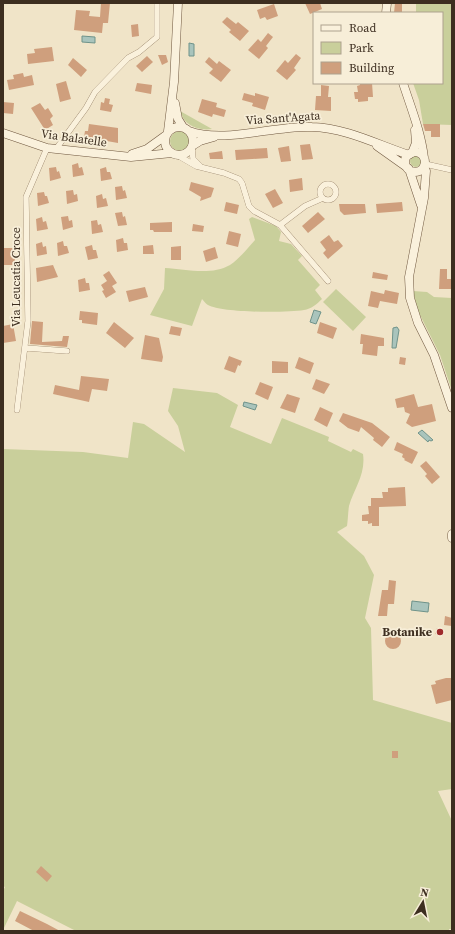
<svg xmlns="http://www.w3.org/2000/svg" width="455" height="934" font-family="'Source Serif 4',serif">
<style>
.green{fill:#c9cf9b}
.water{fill:#a9c4bc;stroke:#6f938a}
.building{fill:#cf9f7d}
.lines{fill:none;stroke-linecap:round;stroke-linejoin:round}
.minor-casing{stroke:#8d765c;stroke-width:6}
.secondary-casing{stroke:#6f573f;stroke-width:9}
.minor{stroke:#faf1dc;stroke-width:5.5}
.secondary{stroke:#faf1dc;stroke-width:8}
.poi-dot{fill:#9e2a2b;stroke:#f7eed8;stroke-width:1.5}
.labels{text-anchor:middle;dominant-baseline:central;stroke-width:3.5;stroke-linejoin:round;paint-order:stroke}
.street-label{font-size:12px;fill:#3d2e20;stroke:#f7eed8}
.poi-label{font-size:12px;font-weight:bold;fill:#3d2e20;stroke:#f7eed8;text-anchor:end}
</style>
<rect width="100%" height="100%" fill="#f0e4c8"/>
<!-- green -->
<path class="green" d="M 421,3 L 452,4 L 452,125 L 423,124 L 419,100 L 413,83 L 442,83 L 442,13 L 416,13 L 416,4 Z
M 180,111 L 212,129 C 197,131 184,125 180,111 Z
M170 141a10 10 0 1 1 20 0a10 10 0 1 1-20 0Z
M410 161a6 6 0 1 1 12 0a6 6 0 1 1-12 0Z
M 252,217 L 276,226 L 281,232 L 279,241 L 291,244 L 302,256 L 298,260 L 320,285 L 315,290 L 322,299 C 317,304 311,309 304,310 C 286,313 223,313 208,305 C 206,304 203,300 202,299 L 192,326 L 150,315 L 164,289 L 165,268 C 185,269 211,276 230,265 C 239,259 248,248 255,240 L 249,219 Z
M 336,289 L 366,317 L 353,331 L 323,302 Z
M 413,291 L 427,292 L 434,297 L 452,298 L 452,391 L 440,355 L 417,309 Z
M 173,388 L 217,393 L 238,405 L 230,427 L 271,444 L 282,418 L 329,437 L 328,441 L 351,452 L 353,449 L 363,454 C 366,474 354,489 349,506 C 348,512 348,520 347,526 L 337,532 L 364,556 L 374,575 L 365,618 L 371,628 L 373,700 L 452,723 L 452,789 L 438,791 L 452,821 L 452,929 L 449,929 L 449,931 L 76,931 L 17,901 L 3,930 L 3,891 L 5,887 L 3,886 L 3,449 L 83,452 L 128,458 L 133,422 L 144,424 L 185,452 L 178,426 L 168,411 Z"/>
<!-- water -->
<path class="water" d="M 82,36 L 95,37 L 95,43 L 82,42 Z
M 189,43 L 194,44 L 194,56 L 189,56 Z
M 314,310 L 321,312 L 316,324 L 310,322 Z
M 397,327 L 399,330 L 396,348 L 392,348 L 393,328 Z
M 244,402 L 257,405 L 255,410 L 243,406 Z
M 422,430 L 433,440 L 431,441 L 429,440 L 428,442 L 418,433 Z
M 412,601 L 429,603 L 428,612 L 411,610 Z"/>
<!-- building -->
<path class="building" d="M 101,3 L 110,3 L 108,23 L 103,23 L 102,33 L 74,30 L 76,10 L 90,11 L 89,16 L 100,17 Z
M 305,3 L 320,3 L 322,9 L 310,14 Z
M 395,3 L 402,3 L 402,13 L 394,13 Z
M 274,4 L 278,16 L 267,20 L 265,17 L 260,19 L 257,10 Z
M 227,17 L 236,24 L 238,22 L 249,31 L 240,41 L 229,32 L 231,30 L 222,22 Z
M 138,24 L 139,36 L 132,37 L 131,25 Z
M 268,33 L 273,37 L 266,46 L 268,48 L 259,59 L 248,50 L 258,39 L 261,42 Z
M 52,47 L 54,61 L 28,64 L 27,54 L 35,53 L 34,49 Z
M 296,54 L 301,58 L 294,68 L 296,70 L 287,80 L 276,71 L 285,60 L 288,63 Z
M 158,55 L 166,55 L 168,62 L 162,65 Z
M 147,56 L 153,62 L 142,72 L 136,66 Z
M 209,57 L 217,64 L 219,61 L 231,70 L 221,82 L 209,73 L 213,69 L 205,62 Z
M 73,58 L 87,70 L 81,77 L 68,65 Z
M 23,73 L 24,77 L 32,75 L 34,85 L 9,90 L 7,80 L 14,79 L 13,75 Z
M 66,81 L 71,99 L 60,102 L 56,84 Z
M 137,83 L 152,85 L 151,94 L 135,91 Z
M 360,83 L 372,83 L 373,97 L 368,97 L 368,101 L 358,102 L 358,99 L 355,99 L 354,92 L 358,92 L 357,86 L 360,85 Z
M 321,85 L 329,86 L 328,97 L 331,97 L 331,111 L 315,110 L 316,96 L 321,96 Z
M 244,93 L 255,96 L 255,93 L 269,97 L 265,110 L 252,106 L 253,103 L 242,100 Z
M 105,98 L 110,99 L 109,104 L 113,105 L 111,112 L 100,110 L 101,102 L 104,103 Z
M 202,99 L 217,103 L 216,107 L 226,110 L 224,117 L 213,114 L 212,117 L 198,112 Z
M 3,102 L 14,103 L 13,114 L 3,113 Z
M 40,103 L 45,110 L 48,108 L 53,116 L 50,119 L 53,125 L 45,130 L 31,108 Z
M 89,124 L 118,128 L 118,143 L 84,137 L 85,131 L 88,131 Z
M 423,124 L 440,124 L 440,137 L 431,137 L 431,131 L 425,131 Z
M 310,144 L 313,159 L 302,160 L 300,145 Z
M 289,146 L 291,161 L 281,162 L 278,148 Z
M 267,148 L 268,158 L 236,160 L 235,150 Z
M 222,151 L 223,159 L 210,159 L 209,153 Z
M 78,163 L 79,168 L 82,167 L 84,175 L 73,177 L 72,165 Z
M 56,167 L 57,172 L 59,171 L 61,178 L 50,181 L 49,168 Z
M 106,167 L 107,172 L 110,172 L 112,179 L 101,181 L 100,169 Z
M 302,178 L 303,190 L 290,192 L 289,180 Z
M 191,182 L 214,188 L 211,197 L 200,201 L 201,197 L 189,190 Z
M 122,186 L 123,191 L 125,190 L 127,198 L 116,200 L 115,187 Z
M 275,189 L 283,203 L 273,208 L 265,194 Z
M 73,190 L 74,195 L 77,194 L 78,201 L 67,204 L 66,191 Z
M 44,192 L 45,196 L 47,196 L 49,203 L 38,206 L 37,193 Z
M 102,194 L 103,199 L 106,198 L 108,206 L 97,208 L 96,196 Z
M 226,202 L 239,205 L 237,214 L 224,211 Z
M 402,202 L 403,211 L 377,213 L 376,204 Z
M 339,204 L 365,204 L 366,213 L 344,215 L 340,211 Z
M 122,212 L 123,217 L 125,216 L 127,225 L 118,226 L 115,213 Z
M 318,212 L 325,219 L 308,233 L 302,226 Z
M 68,216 L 69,221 L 72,220 L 73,227 L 63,230 L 61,217 Z
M 42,217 L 43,222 L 46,221 L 48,229 L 37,231 L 36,219 Z
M 97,220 L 98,225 L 101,224 L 103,232 L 92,234 L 91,221 Z
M 172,222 L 172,232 L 154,232 L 153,230 L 150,230 L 150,223 Z
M 193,224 L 204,226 L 203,232 L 192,231 Z
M 229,231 L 241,234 L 238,247 L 226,244 Z
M 329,235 L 334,242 L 338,240 L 343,246 L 328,259 L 323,253 L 326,250 L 320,242 Z
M 123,238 L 124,243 L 127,243 L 128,250 L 117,252 L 116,240 Z
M 63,241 L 64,246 L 67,246 L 69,253 L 58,256 L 57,243 Z
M 42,242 L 43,247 L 46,246 L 47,254 L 37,256 L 36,244 Z
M 92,245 L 93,250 L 96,250 L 98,258 L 88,260 L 85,247 Z
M 153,245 L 154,254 L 143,254 L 143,246 Z
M 181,246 L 181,260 L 171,260 L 171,247 Z
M 215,247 L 218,258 L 206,262 L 203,251 Z
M 3,248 L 15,248 L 15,265 L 3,265 Z
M 53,265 L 58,277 L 37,282 L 36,268 Z
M 440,269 L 447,269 L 447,279 L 452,279 L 452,289 L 439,289 Z
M 109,271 L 117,283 L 112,286 L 116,292 L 106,298 L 102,291 L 104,290 L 101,285 L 107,281 L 103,275 Z
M 373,272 L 388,275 L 387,280 L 372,278 Z
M 85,278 L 86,283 L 89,283 L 90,290 L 79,292 L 78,280 Z
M 145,287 L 148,297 L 129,302 L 126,291 Z
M 385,290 L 399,293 L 397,304 L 380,301 L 378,308 L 368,306 L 371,291 L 384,294 Z
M 80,311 L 98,313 L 97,325 L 82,323 L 82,320 L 79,320 Z
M 32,321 L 43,322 L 42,342 L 62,341 L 63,336 L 69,336 L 67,347 L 30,344 Z
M 114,322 L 134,338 L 125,348 L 106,333 Z
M 320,322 L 337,328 L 333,339 L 317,333 Z
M 13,324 L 16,341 L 3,343 L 3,326 Z
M 171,326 L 182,328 L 180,336 L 169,334 Z
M 361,334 L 384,338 L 384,346 L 378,346 L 377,356 L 362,354 L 363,344 L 360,344 Z
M 145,335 L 159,338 L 163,357 L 162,362 L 141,359 Z
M 229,356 L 242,361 L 240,366 L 238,365 L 235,373 L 224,369 Z
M 299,357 L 314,363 L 310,374 L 295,368 Z
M 400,357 L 406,358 L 405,365 L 399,364 Z
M 272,361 L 288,362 L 288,373 L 272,373 Z
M 81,376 L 109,379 L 107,391 L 92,389 L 89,402 L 53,394 L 55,385 L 79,390 Z
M 316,379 L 330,384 L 324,394 L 312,389 Z
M 260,382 L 273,387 L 268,400 L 255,394 Z
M 287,394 L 300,398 L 295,413 L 280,408 Z
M 414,394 L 418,407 L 432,404 L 436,421 L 412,427 L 406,423 L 410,414 L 405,412 L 404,407 L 397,408 L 395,399 Z
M 320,407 L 333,413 L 327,427 L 314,420 Z
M 343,413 L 372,423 L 390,437 L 382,447 L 373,440 L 374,438 L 361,427 L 359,432 L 348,428 L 339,421 Z
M 397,442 L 418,452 L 412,464 L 404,460 L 405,459 L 402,457 L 403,454 L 394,450 Z
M 426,461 L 440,477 L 432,484 L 425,476 L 427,474 L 420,466 Z
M 405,487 L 406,506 L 379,507 L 379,526 L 372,526 L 372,523 L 368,524 L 368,521 L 362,521 L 362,515 L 369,514 L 368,506 L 371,506 L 371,498 L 383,498 L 382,492 L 388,492 L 388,488 Z
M 389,580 L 396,581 L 394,604 L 388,604 L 387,616 L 378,616 L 382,590 L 388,590 Z
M 445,616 L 452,618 L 452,626 L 444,625 Z
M 437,628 L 443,629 L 442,635 L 435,634 Z
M385 641a8 8 0 1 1 16 0a8 8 0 1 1-16 0Z
M 446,678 L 452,678 L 452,700 L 436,704 L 431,685 L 436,684 L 435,681 Z
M 392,751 L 398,751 L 398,758 L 392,758 Z
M 41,866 L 52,876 L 47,882 L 36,872 Z
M 20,911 L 47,924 L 60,931 L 34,931 L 15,921 Z"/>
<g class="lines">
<!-- minor casing -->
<g class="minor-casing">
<path id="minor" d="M 192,147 L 193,159 L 200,166
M 56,149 L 86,108 L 95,92 L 128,58 L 139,52 L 157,37 L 157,3
M 177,155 L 196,166 L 224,173 L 239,179 L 242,183 L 249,206 L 254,211 L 280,225 L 328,281
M 425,164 L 452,170
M320 192a8 8 0 1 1 16 0a8 8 0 1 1-16 0Z
M 280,225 L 305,206 L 323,198
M 26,348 L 67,351
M 17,410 L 28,321 L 26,197 L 47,148"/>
</g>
<!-- secondary casing -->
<g class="secondary-casing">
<path id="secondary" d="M 386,13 L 387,3
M 403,83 C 411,108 421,132 424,158
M 175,103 L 178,119 L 183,127
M165 141a14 14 0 1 1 28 0a14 14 0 1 1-28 0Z
M 168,131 L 174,82 L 178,3
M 189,131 C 225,144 274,125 312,127 C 346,128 376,144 409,155
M 3,133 L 47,148 L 131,157 L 172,153
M 192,146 L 200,141 L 214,137
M 377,146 L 408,168
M405 162a10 10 0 1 1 20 0a10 10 0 1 1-20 0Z
M 412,153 L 416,143 L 415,130
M 132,154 L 147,149 L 165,136
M 424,166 L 426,171 L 424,198 L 409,277 L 410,298 L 418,323 L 434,355 L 452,408
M 409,169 L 421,205
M 452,534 L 452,538"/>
</g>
<!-- minor -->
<use href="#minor" class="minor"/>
<!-- secondary -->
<use href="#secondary" class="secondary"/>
</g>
<!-- markers -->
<circle class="poi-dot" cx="440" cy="632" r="4"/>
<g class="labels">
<!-- street labels -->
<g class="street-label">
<text transform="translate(283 118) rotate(-4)">Via Sant'Agata</text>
<text transform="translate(74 138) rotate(8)">Via Balatelle</text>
<text transform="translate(16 277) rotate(-90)">Via Leucatia Croce</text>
</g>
<!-- poi labels -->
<g class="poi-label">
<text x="432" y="632">Botanike</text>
</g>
</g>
<!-- border -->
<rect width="455" height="934" fill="none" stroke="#3d2e20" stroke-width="8"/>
<!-- legend -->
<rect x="313" y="12" width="130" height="72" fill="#f7eed8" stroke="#ada18e"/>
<rect x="321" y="25" width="20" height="6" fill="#faf1dc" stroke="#ada18e"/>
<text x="349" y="32" font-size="12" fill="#3d2e20">Road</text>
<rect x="321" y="42" width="20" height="12" fill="#c9cf9b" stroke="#ada18e"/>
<text x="349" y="52" font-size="12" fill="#3d2e20">Park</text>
<rect x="321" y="62" width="20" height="12" fill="#cf9f7d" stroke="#ada18e"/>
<text x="349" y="72" font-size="12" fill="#3d2e20">Building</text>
<!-- north arrow -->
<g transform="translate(423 902) rotate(10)" stroke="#f7eed8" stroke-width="3" paint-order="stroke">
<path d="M0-3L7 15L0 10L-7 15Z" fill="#3d2e20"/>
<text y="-6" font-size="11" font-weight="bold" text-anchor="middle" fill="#3d2e20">N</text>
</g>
</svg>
